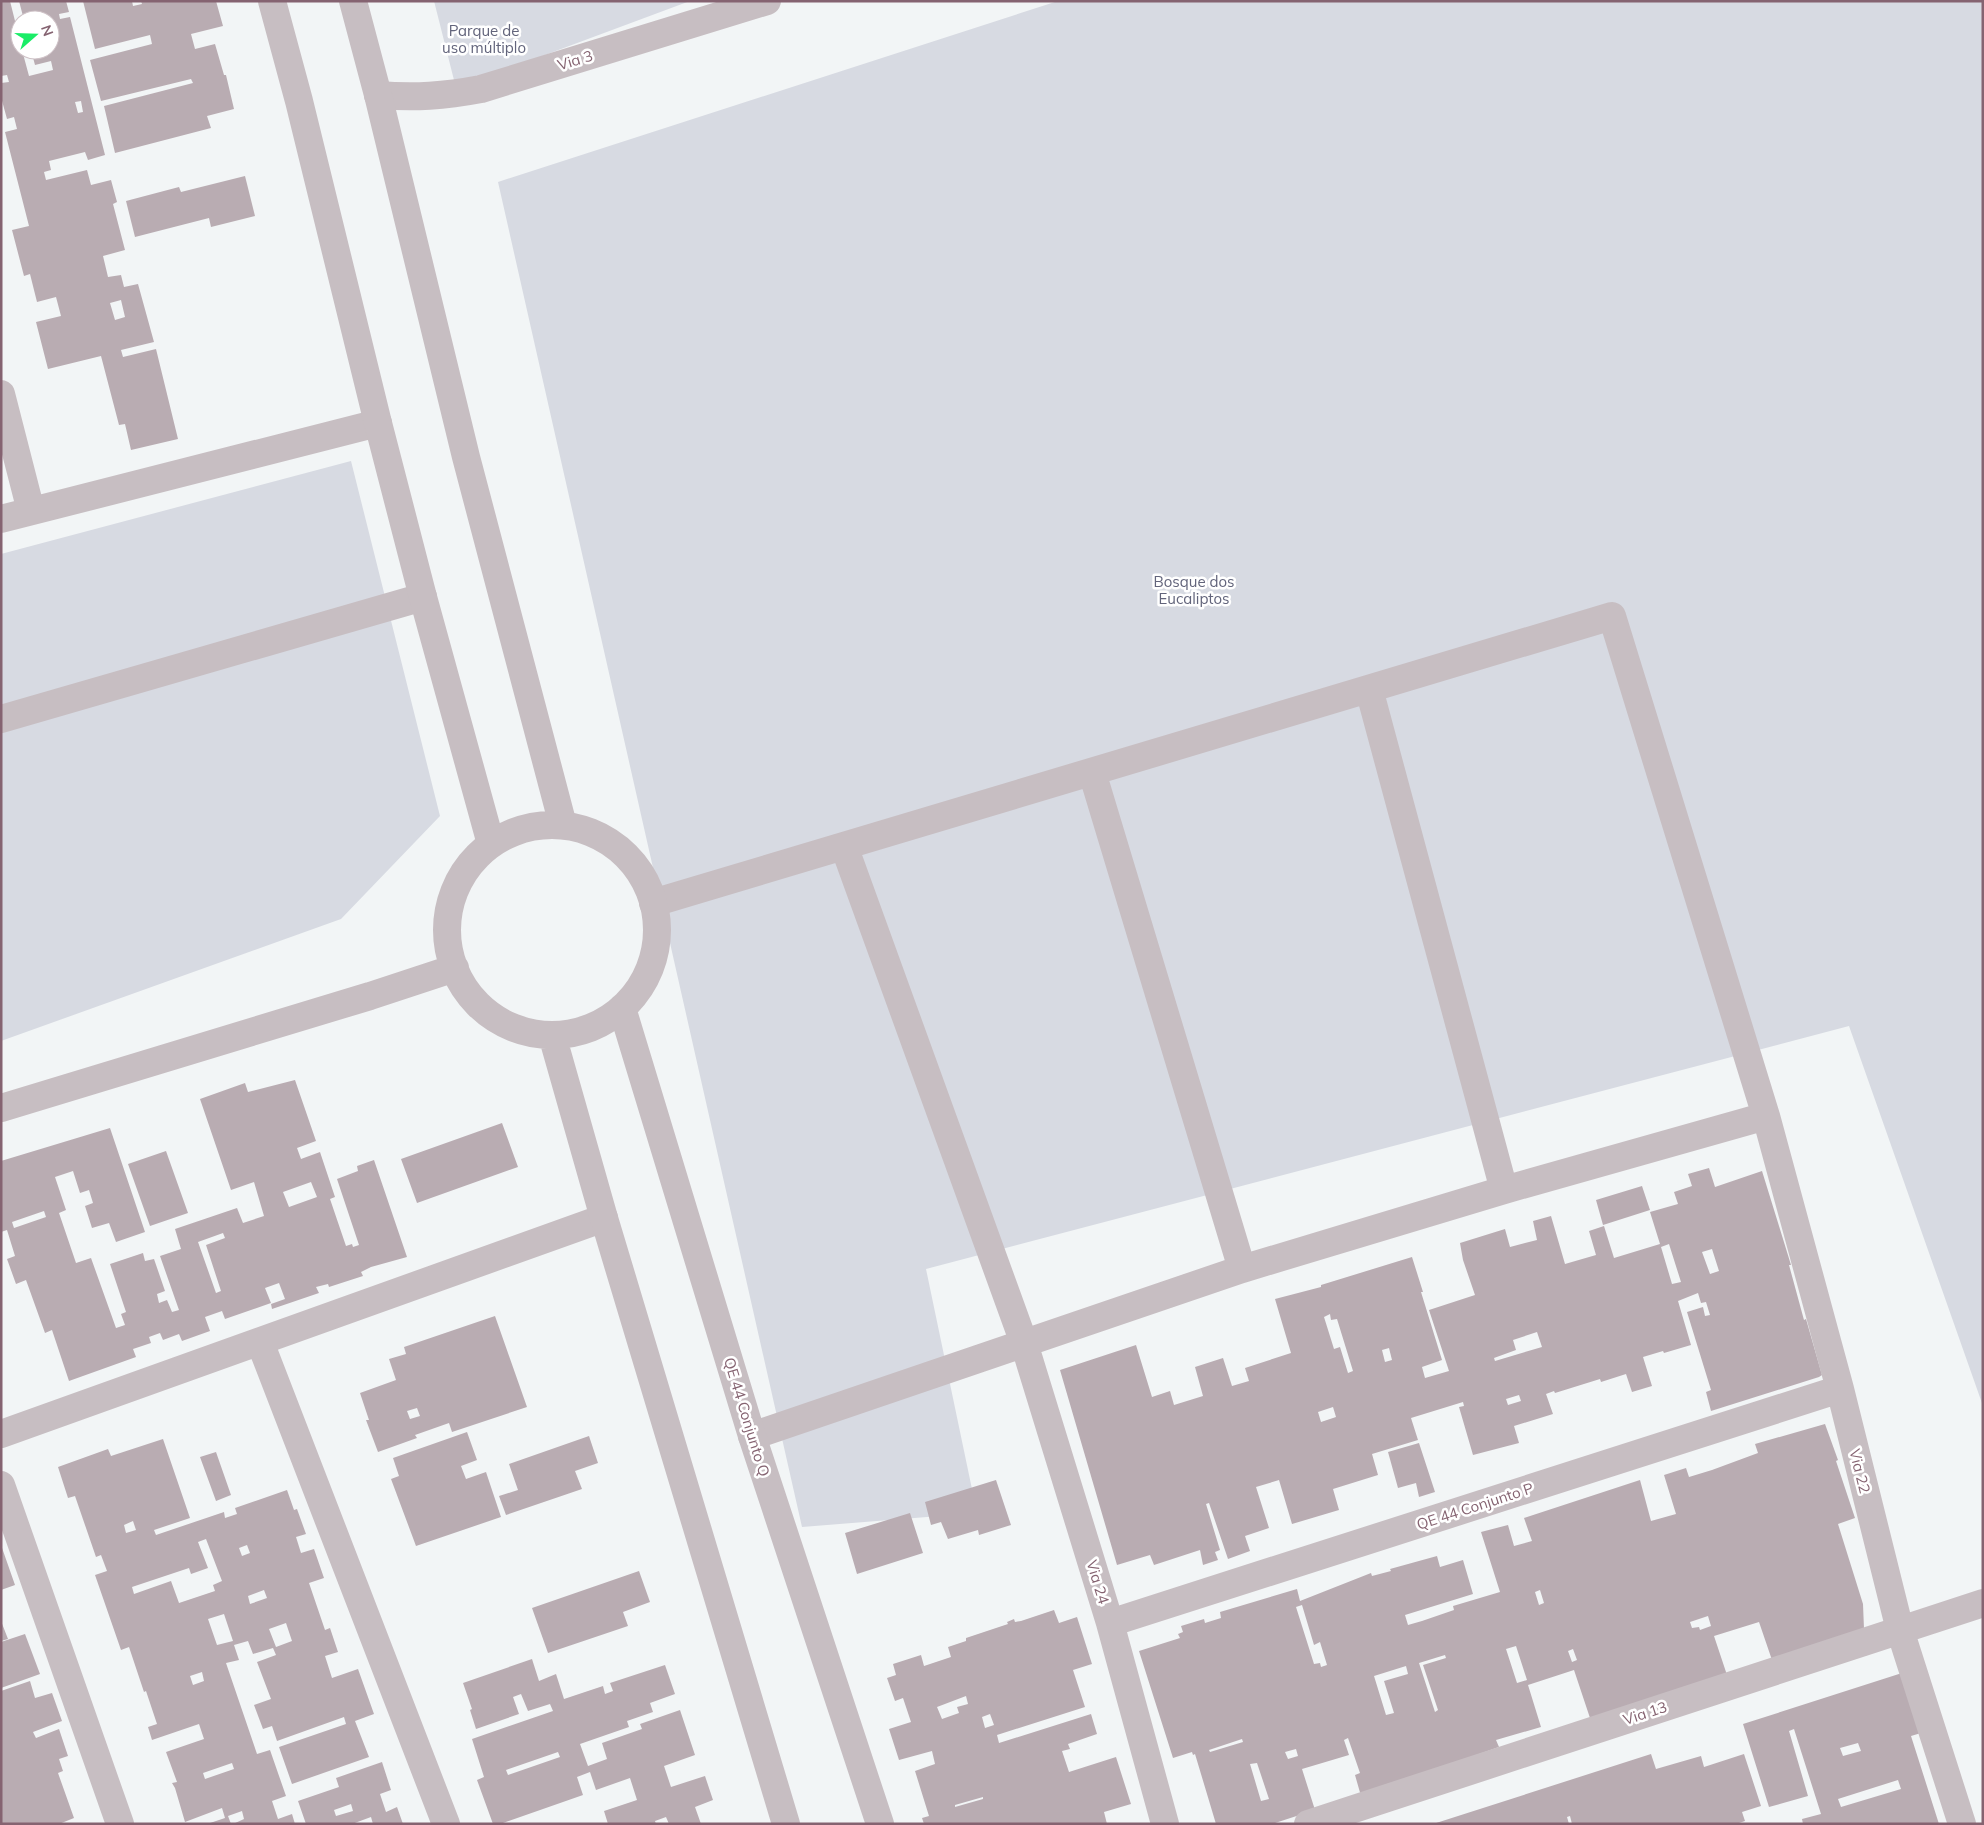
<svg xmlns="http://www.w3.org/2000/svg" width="1984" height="1825" font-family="Mulish,sans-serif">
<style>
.green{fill:#d7dae2}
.building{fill:#b9acb2;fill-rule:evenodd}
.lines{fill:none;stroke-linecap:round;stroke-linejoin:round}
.minor{stroke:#c7bec2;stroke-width:28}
.tertiary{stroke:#c7bec2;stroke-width:28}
.labels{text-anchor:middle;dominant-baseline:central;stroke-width:5;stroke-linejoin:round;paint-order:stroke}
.park-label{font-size:15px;fill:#62647b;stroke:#fff}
.street-label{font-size:15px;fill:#856371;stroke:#fff}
</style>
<rect width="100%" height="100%" fill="#f2f5f6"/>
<!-- green -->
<path class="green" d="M 434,1 L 690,1 L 456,88 Z
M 1058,1 L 1983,1 L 1983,1406 L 1849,1026 L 926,1269 L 977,1513 L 802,1527 L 498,182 Z
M 351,461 L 440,816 L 341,919 L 1,1041 L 1,554 Z"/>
<!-- building -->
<path class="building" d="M 1,1 L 10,1 L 20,41 L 20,50 L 22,50 L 29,76 L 53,70 L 51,61 L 35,65 L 31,50 L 50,50 L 50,20 L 24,20 L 19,1 L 66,1 L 69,12 L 59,14 L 60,19 L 70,17 L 105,155 L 88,160 L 85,152 L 49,161 L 51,170 L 44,172 L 46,180 L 87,170 L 91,185 L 111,180 L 117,202 L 113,204 L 125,250 L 103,256 L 108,277 L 121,275 L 124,287 L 138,284 L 154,342 L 121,350 L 123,357 L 156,349 L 178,439 L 131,450 L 125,424 L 119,425 L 101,356 L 48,369 L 36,322 L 61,316 L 56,297 L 37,302 L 30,274 L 24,276 L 12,230 L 29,226 L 5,132 L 17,129 L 14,117 L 7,119 L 1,97 L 1,83 L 9,82 L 7,75 L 1,76 ZM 81,101 L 83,112 L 78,113 L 75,102 ZM 121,300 L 125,317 L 115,320 L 110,303 Z
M 83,1 L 132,1 L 133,6 L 142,4 L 141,1 L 216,1 L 223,26 L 191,34 L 195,49 L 215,44 L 224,75 L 226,75 L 234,109 L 207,116 L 211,128 L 115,153 L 104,106 L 193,83 L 191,79 L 101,101 L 90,60 L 152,44 L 150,35 L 95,49 Z
M 245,176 L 255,216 L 211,227 L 209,218 L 135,237 L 126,201 L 179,187 L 181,192 Z
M 295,1080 L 316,1141 L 297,1148 L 301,1159 L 320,1152 L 335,1197 L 330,1199 L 346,1246 L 352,1244 L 353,1247 L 359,1245 L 337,1179 L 358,1171 L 357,1166 L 374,1160 L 407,1257 L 371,1267 L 361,1272 L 363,1276 L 329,1287 L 328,1284 L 316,1287 L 319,1293 L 272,1309 L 271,1304 L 285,1299 L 279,1283 L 265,1288 L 271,1303 L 225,1319 L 222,1311 L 205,1317 L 210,1331 L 182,1341 L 179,1334 L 163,1340 L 160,1333 L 149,1337 L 151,1343 L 133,1349 L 136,1357 L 69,1381 L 52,1330 L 45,1333 L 26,1280 L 16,1284 L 7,1259 L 15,1256 L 7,1230 L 1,1232 L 1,1161 L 110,1128 L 145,1232 L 116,1242 L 109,1223 L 92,1228 L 85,1206 L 93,1203 L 89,1190 L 80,1193 L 73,1171 L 55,1177 L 66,1210 L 59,1213 L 76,1263 L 91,1258 L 116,1328 L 125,1325 L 121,1314 L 126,1312 L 110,1264 L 143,1253 L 145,1261 L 154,1259 L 165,1291 L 157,1294 L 159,1303 L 167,1300 L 172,1312 L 179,1310 L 160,1256 L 181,1249 L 175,1229 L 237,1208 L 243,1223 L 264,1216 L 254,1182 L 231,1190 L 200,1099 L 245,1083 L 248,1092 ZM 311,1182 L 317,1197 L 289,1207 L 283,1192 ZM 44,1211 L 46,1217 L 14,1228 L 12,1222 ZM 223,1233 L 225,1238 L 206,1245 L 221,1291 L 216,1293 L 198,1242 Z
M 502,1123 L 518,1167 L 417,1203 L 401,1159 Z
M 166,1151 L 188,1213 L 150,1226 L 128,1164 Z
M 1709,1168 L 1715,1187 L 1762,1171 L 1791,1265 L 1789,1265 L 1804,1320 L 1806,1319 L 1822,1375 L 1819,1377 L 1711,1411 L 1706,1392 L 1711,1390 L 1687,1312 L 1703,1307 L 1705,1316 L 1710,1315 L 1706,1302 L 1701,1303 L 1698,1293 L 1678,1301 L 1691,1345 L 1664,1353 L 1663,1351 L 1643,1357 L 1652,1386 L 1632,1392 L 1626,1374 L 1601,1382 L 1600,1379 L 1555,1393 L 1554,1391 L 1546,1394 L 1553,1414 L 1514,1426 L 1519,1443 L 1473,1455 L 1459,1407 L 1464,1406 L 1463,1402 L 1411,1418 L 1418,1440 L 1372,1454 L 1378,1475 L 1333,1489 L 1339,1510 L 1292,1524 L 1279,1480 L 1256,1487 L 1269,1528 L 1245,1536 L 1250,1551 L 1228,1559 L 1209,1503 L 1206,1504 L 1220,1550 L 1215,1552 L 1218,1560 L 1203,1565 L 1200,1550 L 1154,1565 L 1150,1555 L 1117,1565 L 1060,1370 L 1136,1345 L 1152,1397 L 1170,1391 L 1174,1405 L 1203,1396 L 1195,1367 L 1223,1358 L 1232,1386 L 1249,1381 L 1245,1368 L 1291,1353 L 1275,1299 L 1321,1287 L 1321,1285 L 1412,1257 L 1423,1292 L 1421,1292 L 1442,1360 L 1422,1367 L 1425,1378 L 1449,1371 L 1429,1310 L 1475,1295 L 1463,1260 L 1460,1243 L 1505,1229 L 1510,1247 L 1537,1240 L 1533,1221 L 1551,1216 L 1565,1264 L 1596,1255 L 1589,1231 L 1604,1226 L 1614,1258 L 1660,1244 L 1650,1212 L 1678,1204 L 1674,1192 L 1692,1186 L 1688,1174 ZM 1669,1244 L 1681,1282 L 1672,1284 L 1661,1247 ZM 1712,1249 L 1719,1271 L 1710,1274 L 1702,1252 ZM 1330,1314 L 1331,1320 L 1337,1319 L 1353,1371 L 1348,1373 L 1340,1347 L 1334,1349 L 1324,1317 ZM 1537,1332 L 1542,1347 L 1495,1361 L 1494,1358 L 1516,1350 L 1513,1340 ZM 1389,1348 L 1392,1360 L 1385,1362 L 1382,1350 ZM 1519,1395 L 1521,1401 L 1508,1405 L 1506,1399 ZM 1333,1407 L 1336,1417 L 1321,1422 L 1318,1412 Z
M 1642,1186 L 1650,1210 L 1603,1225 L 1596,1200 Z
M 495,1316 L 527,1407 L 452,1432 L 449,1423 L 415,1435 L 417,1438 L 378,1452 L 366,1420 L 369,1420 L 360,1393 L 396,1380 L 389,1359 L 406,1354 L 404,1347 ZM 417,1408 L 420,1416 L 410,1419 L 407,1411 Z
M 1825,1424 L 1838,1460 L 1836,1461 L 1855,1518 L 1838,1524 L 1863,1604 L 1864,1629 L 1773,1663 L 1759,1622 L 1714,1636 L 1727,1675 L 1591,1721 L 1574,1670 L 1528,1685 L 1541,1727 L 1496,1740 L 1499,1747 L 1361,1796 L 1355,1775 L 1360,1773 L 1348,1738 L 1344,1740 L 1349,1755 L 1302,1769 L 1315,1810 L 1272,1824 L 1216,1824 L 1195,1754 L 1193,1755 L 1192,1752 L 1173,1758 L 1139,1651 L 1180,1638 L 1178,1634 L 1183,1632 L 1181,1626 L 1204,1619 L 1205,1623 L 1221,1618 L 1220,1612 L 1297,1589 L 1300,1601 L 1371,1573 L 1372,1576 L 1391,1571 L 1390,1569 L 1437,1556 L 1440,1567 L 1463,1560 L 1473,1594 L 1405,1615 L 1408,1625 L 1422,1621 L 1454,1610 L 1453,1606 L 1500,1592 L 1481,1532 L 1508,1525 L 1514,1546 L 1532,1541 L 1524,1518 L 1640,1480 L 1651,1521 L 1676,1514 L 1664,1475 L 1686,1468 L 1689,1477 L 1712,1470 L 1758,1453 L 1755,1444 ZM 1540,1590 L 1544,1603 L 1539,1605 L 1535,1592 ZM 1302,1605 L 1314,1645 L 1320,1642 L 1327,1665 L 1321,1667 L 1320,1663 L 1314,1664 L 1296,1607 ZM 1708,1616 L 1711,1626 L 1700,1630 L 1699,1627 L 1692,1628 L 1690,1622 ZM 1516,1646 L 1527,1680 L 1517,1683 L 1506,1649 ZM 1573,1649 L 1577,1660 L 1572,1662 L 1568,1651 ZM 1445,1655 L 1446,1658 L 1423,1665 L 1438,1710 L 1435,1712 L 1419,1663 ZM 1406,1666 L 1408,1674 L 1384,1681 L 1394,1713 L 1386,1715 L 1374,1676 ZM 1242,1739 L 1243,1742 L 1210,1752 L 1209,1750 ZM 1296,1749 L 1298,1756 L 1288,1759 L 1285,1752 ZM 1257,1763 L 1269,1799 L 1261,1801 L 1250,1764 Z
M 467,1432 L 477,1460 L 461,1466 L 466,1479 L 486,1472 L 501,1517 L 416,1546 L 391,1479 L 399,1476 L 393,1458 Z
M 589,1436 L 598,1463 L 575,1471 L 582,1489 L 506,1515 L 499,1496 L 518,1490 L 509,1464 Z
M 163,1439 L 190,1518 L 154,1530 L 156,1535 L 224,1512 L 225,1518 L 237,1514 L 235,1508 L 287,1490 L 294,1510 L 297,1509 L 306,1534 L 296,1537 L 301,1553 L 314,1549 L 324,1578 L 309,1583 L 325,1630 L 330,1628 L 338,1652 L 325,1656 L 332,1678 L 358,1669 L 374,1714 L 355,1721 L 369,1757 L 292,1784 L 279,1747 L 346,1724 L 344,1717 L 277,1741 L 272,1726 L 263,1729 L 254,1705 L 271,1699 L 257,1662 L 276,1655 L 273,1648 L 253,1654 L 248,1641 L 234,1645 L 239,1660 L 226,1663 L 257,1754 L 270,1750 L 286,1796 L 272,1801 L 278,1819 L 292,1814 L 295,1824 L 233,1824 L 244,1819 L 242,1811 L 228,1816 L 231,1824 L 207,1824 L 225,1818 L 222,1808 L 185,1822 L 175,1788 L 172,1783 L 177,1782 L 166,1752 L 204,1739 L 199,1724 L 152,1740 L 148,1727 L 157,1724 L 146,1691 L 144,1692 L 129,1647 L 121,1650 L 95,1575 L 107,1571 L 101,1555 L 96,1557 L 75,1496 L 68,1498 L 58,1467 L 108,1449 L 111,1456 ZM 133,1521 L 136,1530 L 126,1533 L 124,1525 ZM 206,1539 L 222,1581 L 213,1585 L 215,1591 L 179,1603 L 171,1581 L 134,1594 L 132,1587 L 189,1568 L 191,1574 L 208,1568 L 198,1542 ZM 247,1545 L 250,1553 L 242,1556 L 239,1548 ZM 264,1590 L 267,1598 L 250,1604 L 248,1596 ZM 224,1614 L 233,1641 L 217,1645 L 208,1619 ZM 286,1623 L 292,1641 L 276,1647 L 269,1629 ZM 202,1672 L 204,1681 L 193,1685 L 190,1676 ZM 232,1763 L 234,1769 L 205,1779 L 203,1773 Z
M 1419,1443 L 1435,1492 L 1419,1497 L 1416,1483 L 1398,1488 L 1388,1452 Z
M 216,1452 L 231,1495 L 216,1501 L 200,1457 Z
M 996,1480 L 1011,1525 L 979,1535 L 978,1530 L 948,1539 L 941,1522 L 931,1525 L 925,1502 Z
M 910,1513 L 923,1553 L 857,1574 L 845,1533 Z
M 1,1545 L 15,1585 L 1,1590 Z
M 639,1571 L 650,1602 L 623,1612 L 628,1626 L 548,1653 L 532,1608 Z
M 1054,1610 L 1059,1623 L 1077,1617 L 1092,1664 L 1073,1670 L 1085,1707 L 997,1735 L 999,1743 L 1091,1714 L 1097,1734 L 1068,1744 L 1070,1749 L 1062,1751 L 1069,1772 L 1116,1757 L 1131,1804 L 1104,1812 L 1107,1824 L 924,1824 L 922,1818 L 929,1816 L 915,1771 L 935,1764 L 932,1751 L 899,1760 L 889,1729 L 911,1722 L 903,1698 L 895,1701 L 887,1678 L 896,1675 L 893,1664 L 921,1655 L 924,1666 L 951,1657 L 948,1647 L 966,1641 L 966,1638 L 1008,1624 L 1007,1622 L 1014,1619 L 1015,1622 L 1021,1621 ZM 966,1696 L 968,1704 L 957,1707 L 959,1713 L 942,1719 L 937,1707 ZM 990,1714 L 994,1725 L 985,1728 L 982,1717 ZM 983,1797 L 983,1799 L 955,1807 L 955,1805 Z
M 1,1621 L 8,1639 L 1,1641 Z
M 25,1634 L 40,1674 L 1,1688 L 1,1642 Z
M 532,1659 L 539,1681 L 556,1674 L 564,1699 L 603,1686 L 605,1694 L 613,1691 L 610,1683 L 665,1665 L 675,1694 L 650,1703 L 653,1712 L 627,1721 L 629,1727 L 580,1744 L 588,1766 L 607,1759 L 602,1743 L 642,1729 L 640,1724 L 680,1710 L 695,1755 L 664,1766 L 671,1787 L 705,1776 L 713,1800 L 695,1807 L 701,1824 L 669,1824 L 666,1817 L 655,1821 L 656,1824 L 608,1824 L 604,1811 L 637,1800 L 630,1778 L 596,1790 L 590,1772 L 577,1777 L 583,1795 L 500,1824 L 493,1824 L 477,1780 L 484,1777 L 472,1739 L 553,1711 L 550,1704 L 528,1711 L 521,1694 L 513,1697 L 519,1714 L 476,1729 L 470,1710 L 472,1709 L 463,1683 ZM 558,1752 L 560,1757 L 508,1775 L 506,1770 Z
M 1902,1673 L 1921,1733 L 1911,1736 L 1939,1824 L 1803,1824 L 1802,1819 L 1821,1814 L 1794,1729 L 1789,1731 L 1808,1796 L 1769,1807 L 1743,1724 ZM 1858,1743 L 1861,1751 L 1843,1756 L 1840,1748 ZM 1898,1780 L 1901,1789 L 1841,1807 L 1838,1799 Z
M 30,1681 L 35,1698 L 52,1693 L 62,1721 L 33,1732 L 36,1738 L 59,1729 L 68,1756 L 59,1759 L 63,1771 L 58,1773 L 74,1818 L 59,1824 L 1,1824 L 1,1691 Z
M 1651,1754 L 1656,1769 L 1701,1756 L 1704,1767 L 1744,1754 L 1761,1806 L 1742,1812 L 1745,1821 L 1736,1824 L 1572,1824 L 1570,1816 L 1567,1817 L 1569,1824 L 1433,1824 Z
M 382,1762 L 391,1790 L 380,1794 L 386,1812 L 397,1807 L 403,1824 L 373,1824 L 371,1817 L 352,1824 L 306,1824 L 298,1801 L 339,1787 L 336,1778 ZM 351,1804 L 353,1811 L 336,1816 L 334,1810 Z"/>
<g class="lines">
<!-- minor -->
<path class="minor" d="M 378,95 C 415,98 444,96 481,89 L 767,1
M 1,394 L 31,511
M 1,519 L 378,423
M 1369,689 L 1504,1190
M 1,719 L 423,597
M 1092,772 L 1242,1269
M 844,846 L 1024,1343 L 1110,1623 L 1165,1824
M 653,903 L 1612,616 L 1766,1116 L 1840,1389 L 1900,1630 L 1962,1824
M 260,1342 L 446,1824
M 1,1434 L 604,1218
M 752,1436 L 1242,1269 L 1504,1190 L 1766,1116
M 1,1485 L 120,1824
M 1110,1623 L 1840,1389
M 1308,1824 L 1983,1603"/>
<!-- tertiary -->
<path class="tertiary" d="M 272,1 L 299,101 L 378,423 L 423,597 L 491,844
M 353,1 L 378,95 L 466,457 L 563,825
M447 930a105 105 0 1 1 210 0a105 105 0 1 1-210 0Z
M 622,1008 L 752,1436 L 880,1824
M 552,1035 L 604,1218 L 786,1824
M 1,1108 L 370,996 L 455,968"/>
</g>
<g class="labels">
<!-- park labels -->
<g class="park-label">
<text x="484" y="30">Parque de<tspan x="484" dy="17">uso múltiplo</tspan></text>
<text x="1194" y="581">Bosque dos<tspan x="1194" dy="17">Eucaliptos</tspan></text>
</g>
<!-- street labels -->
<g class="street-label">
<text transform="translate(575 60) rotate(-17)">Via 3</text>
<text transform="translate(747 1417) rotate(73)">QE 44 Conjunto Q</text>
<text transform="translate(1860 1471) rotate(76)">Via 22</text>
<text transform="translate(1475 1506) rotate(-18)">QE 44 Conjunto P</text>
<text transform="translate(1098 1582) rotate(73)">Via 24</text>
<text transform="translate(1645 1713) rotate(-18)">Via 13</text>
</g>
</g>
<!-- border -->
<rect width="1984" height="1825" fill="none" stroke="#856371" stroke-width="5"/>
<!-- north arrow -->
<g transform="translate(35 35) rotate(70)"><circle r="24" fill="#ffffff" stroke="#cec1c6"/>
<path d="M0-4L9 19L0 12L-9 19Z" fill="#1aed67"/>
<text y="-8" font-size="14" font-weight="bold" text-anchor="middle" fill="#856371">N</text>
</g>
</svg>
